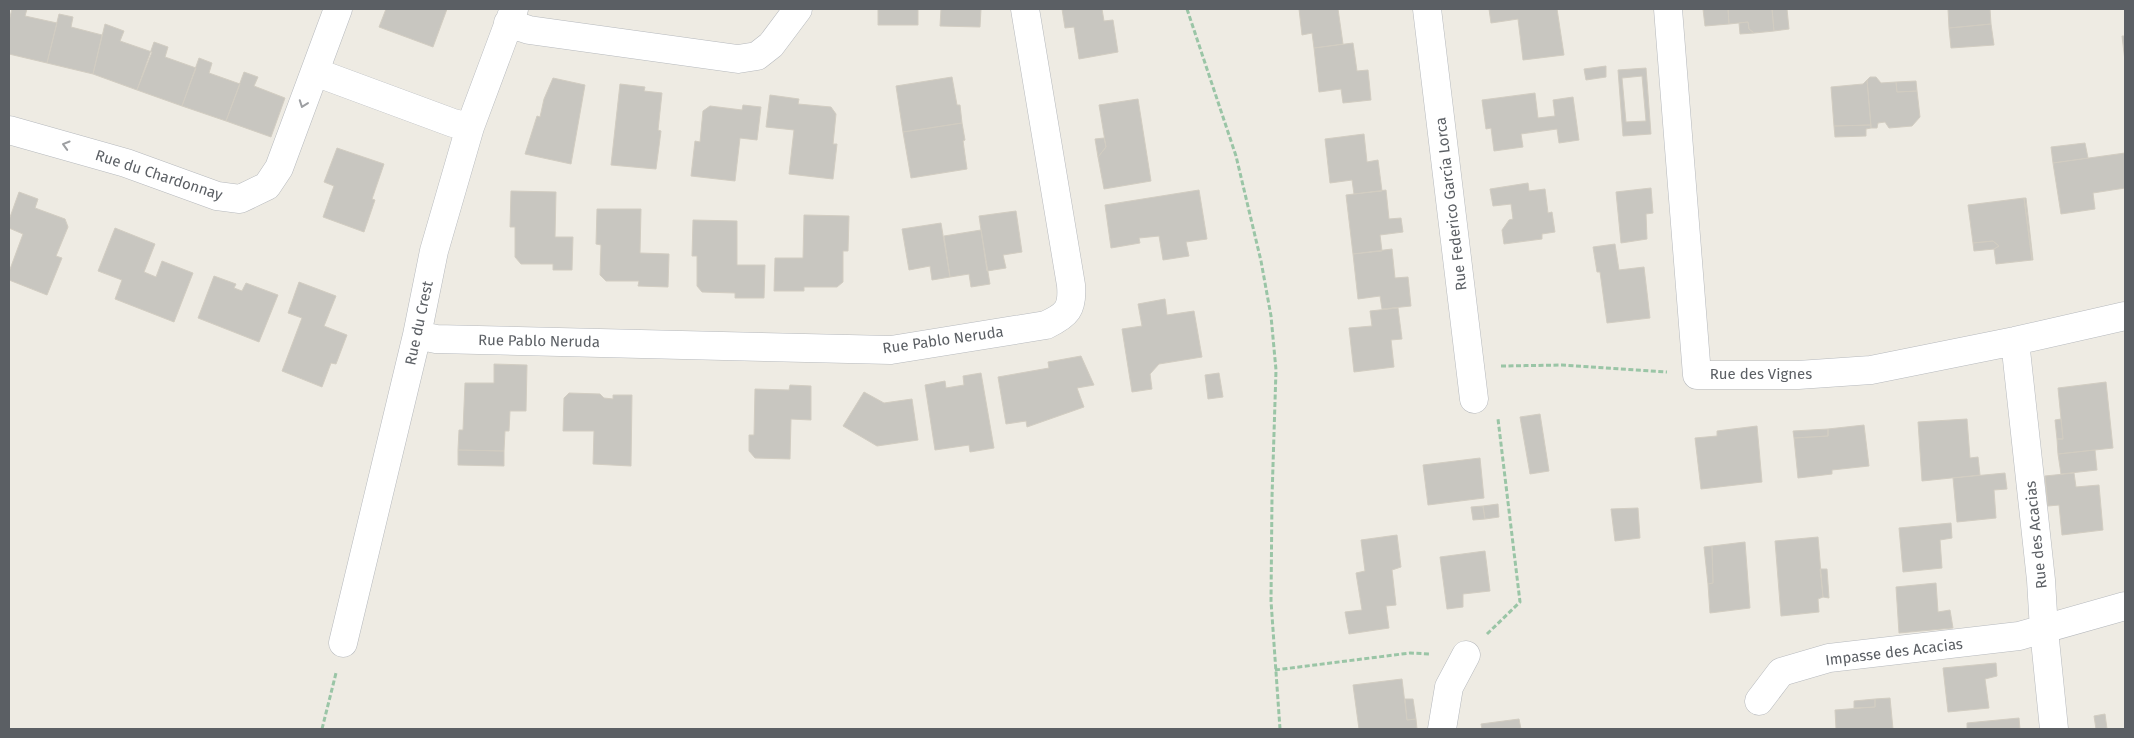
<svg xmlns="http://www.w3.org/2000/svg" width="2134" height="738" font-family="'Fira Sans',sans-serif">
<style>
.building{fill:#c8c6c0;stroke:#d2cdc2;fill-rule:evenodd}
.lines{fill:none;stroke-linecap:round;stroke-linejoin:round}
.street-casing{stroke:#b6b9bd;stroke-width:29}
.path{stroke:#9ac5a6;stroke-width:3;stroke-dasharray:5 2.5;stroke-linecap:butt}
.street{stroke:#fff;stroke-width:28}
.oneway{stroke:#9d9fa2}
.labels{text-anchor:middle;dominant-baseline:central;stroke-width:4.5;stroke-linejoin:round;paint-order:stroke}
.street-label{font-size:15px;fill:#5b5f64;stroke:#fff}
</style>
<rect width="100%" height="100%" fill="#eeebe3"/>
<!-- building -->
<path class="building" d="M 12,9 L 27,9 L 25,16 L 57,23 L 47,63 L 9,54 L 9,21 Z
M 386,9 L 447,9 L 433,47 L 379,27 Z
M 878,9 L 918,9 L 918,25 L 878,25 Z
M 941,9 L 981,9 L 980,27 L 940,26 Z
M 1062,9 L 1102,9 L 1104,21 L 1113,20 L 1118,52 L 1079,59 L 1074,27 L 1065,28 Z
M 1299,9 L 1338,9 L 1343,44 L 1314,48 L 1312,33 L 1302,35 Z
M 1489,9 L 1557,9 L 1564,55 L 1523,60 L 1518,19 L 1491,23 Z
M 1703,9 L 1728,9 L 1729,24 L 1705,26 Z
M 1728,9 L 1772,9 L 1774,31 L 1754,33 L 1749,29 L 1748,22 L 1729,24 Z
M 1772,9 L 1787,9 L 1789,29 L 1774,31 Z
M 1948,9 L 1990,9 L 1991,24 L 1949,28 Z
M 59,14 L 73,17 L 71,27 L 102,35 L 93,74 L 47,63 Z
M 1748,22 L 1749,29 L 1754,33 L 1740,34 L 1739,23 Z
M 105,24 L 124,31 L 120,41 L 152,52 L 137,90 L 93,74 Z
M 1991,24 L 1994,45 L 1951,48 L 1949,28 Z
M 2122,36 L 2125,36 L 2125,61 Z
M 154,42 L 168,47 L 165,57 L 196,68 L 182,106 L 137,90 Z
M 1353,43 L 1357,71 L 1368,70 L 1371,100 L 1343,103 L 1341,89 L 1319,92 L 1314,48 Z
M 199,58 L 212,63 L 209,73 L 240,84 L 226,121 L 182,106 Z
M 1606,66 L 1606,77 L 1586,80 L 1584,69 Z
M 1646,68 L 1651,134 L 1623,136 L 1618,70 ZM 1642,76 L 1646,121 L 1626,122 L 1622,78 Z
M 244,72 L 258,77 L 254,86 L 285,98 L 271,137 L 226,121 Z
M 952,77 L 957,105 L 960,105 L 962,123 L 903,132 L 896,86 Z
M 1870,77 L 1876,77 L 1881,83 L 1896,82 L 1897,92 L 1917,91 L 1920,117 L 1912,126 L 1889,128 L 1885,122 L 1878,123 L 1877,128 L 1871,128 L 1867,80 Z
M 553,78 L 585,85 L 571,164 L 525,154 L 537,116 L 540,117 L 544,99 Z
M 1867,80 L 1871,125 L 1834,126 L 1831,87 L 1863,84 Z
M 1916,81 L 1917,91 L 1897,92 L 1896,82 Z
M 620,84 L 645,87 L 644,91 L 662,93 L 658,130 L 661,131 L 656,169 L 611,165 Z
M 1535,93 L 1538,118 L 1555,116 L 1553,100 L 1573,97 L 1579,140 L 1559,143 L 1557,129 L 1521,134 L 1523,147 L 1494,151 L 1491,128 L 1486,129 L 1482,100 Z
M 770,95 L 799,99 L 798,104 L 831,107 L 836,114 L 833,144 L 837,144 L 833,179 L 789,174 L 794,130 L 766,127 Z
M 1138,99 L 1151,181 L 1104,189 L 1098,157 L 1106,147 L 1099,105 Z
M 743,105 L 761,107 L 757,140 L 740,138 L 735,181 L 691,176 L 695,141 L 700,142 L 703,111 L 710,106 L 742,110 Z
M 962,123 L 965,140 L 963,141 L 967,169 L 911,178 L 903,132 Z
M 1871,125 L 1871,128 L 1866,129 L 1866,136 L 1835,137 L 1834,126 Z
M 1364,134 L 1367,162 L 1378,160 L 1382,191 L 1354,194 L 1352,180 L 1330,183 L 1325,139 Z
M 1104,138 L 1106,147 L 1098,157 L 1095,139 Z
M 2085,143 L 2088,158 L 2053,163 L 2051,147 Z
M 337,148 L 384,164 L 372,199 L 375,200 L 364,232 L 323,217 L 334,186 L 324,182 Z
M 2125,153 L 2125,188 L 2093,193 L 2095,209 L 2061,214 L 2053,163 Z
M 1528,183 L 1529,191 L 1545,189 L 1548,213 L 1552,212 L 1555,232 L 1542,234 L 1542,239 L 1504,244 L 1502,230 L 1509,220 L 1513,219 L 1511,204 L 1493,206 L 1490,189 Z
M 1651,188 L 1653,213 L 1646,214 L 1647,239 L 1621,243 L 1616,192 Z
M 1199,190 L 1207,239 L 1186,242 L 1189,256 L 1163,260 L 1159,236 L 1139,238 L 1140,243 L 1111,248 L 1105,205 Z
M 1386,190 L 1389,219 L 1401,218 L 1403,232 L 1380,235 L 1382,251 L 1353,254 L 1346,195 Z
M 511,191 L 556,192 L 555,237 L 573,237 L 572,270 L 553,270 L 553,264 L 521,264 L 515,257 L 515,227 L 510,227 Z
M 19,192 L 38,199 L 35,208 L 65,219 L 68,227 L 56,256 L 62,258 L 47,295 L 9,280 L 9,272 L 23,234 L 9,228 L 9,220 Z
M 2024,198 L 2026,198 L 2033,260 L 2032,260 Z
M 2024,198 L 2032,260 L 1996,264 L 1994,249 L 1999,246 L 1993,241 L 1973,243 L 1968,205 Z
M 597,209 L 641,209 L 640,253 L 669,254 L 668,287 L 638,286 L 639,281 L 606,281 L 600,275 L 601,245 L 596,244 Z
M 1016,211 L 1022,252 L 1003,255 L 1006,268 L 987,271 L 979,216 Z
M 804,215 L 849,216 L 848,251 L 843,251 L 843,282 L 837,287 L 804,287 L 804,291 L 774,291 L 775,258 L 803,258 Z
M 693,220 L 737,221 L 737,265 L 765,265 L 764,298 L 735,298 L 735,293 L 702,292 L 697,286 L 697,256 L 692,256 Z
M 941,223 L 950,277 L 932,280 L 930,266 L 909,270 L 902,229 Z
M 115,228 L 155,244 L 144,272 L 156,277 L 162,261 L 193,273 L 174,322 L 115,299 L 122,280 L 98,271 Z
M 981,230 L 990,284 L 971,287 L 969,274 L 950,277 L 944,236 Z
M 1993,241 L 1999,246 L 1994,249 L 1974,251 L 1973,243 Z
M 1615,244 L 1619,270 L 1644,267 L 1650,318 L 1607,323 L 1600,272 L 1597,272 L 1593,247 Z
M 1392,249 L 1395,278 L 1408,277 L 1411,306 L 1382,309 L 1380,296 L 1358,299 L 1353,254 Z
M 214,276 L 236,284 L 234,288 L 242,291 L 246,283 L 278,295 L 259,342 L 198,318 Z
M 299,282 L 336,296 L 324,326 L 347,335 L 336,364 L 331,363 L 322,387 L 282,371 L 302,318 L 288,313 Z
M 1165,299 L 1167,315 L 1194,311 L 1202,357 L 1159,364 L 1150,374 L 1152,389 L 1132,392 L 1122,329 L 1142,326 L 1138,304 Z
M 1398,308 L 1402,339 L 1391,340 L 1394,367 L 1354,372 L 1349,328 L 1372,326 L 1370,311 Z
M 1081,356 L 1094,385 L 1077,388 L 1084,407 L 1027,427 L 1026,421 L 1006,424 L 998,377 L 1049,368 L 1048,362 Z
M 494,364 L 527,365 L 526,411 L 510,411 L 509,431 L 505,431 L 504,451 L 458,450 L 459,430 L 463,430 L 465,383 L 494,383 Z
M 981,373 L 994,448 L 970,452 L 969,445 L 935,450 L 925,385 L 945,381 L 946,388 L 964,385 L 963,376 Z
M 1219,373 L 1223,397 L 1208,399 L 1205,375 Z
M 2106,382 L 2113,448 L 2058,454 L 2057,439 L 2063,439 L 2058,388 Z
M 790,385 L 811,386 L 811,420 L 791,419 L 790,459 L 755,458 L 749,451 L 749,435 L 754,435 L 755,389 L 789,390 Z
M 864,392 L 884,403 L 912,399 L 918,440 L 877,446 L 843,426 Z
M 569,393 L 600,394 L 604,398 L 613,399 L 613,395 L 632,395 L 631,466 L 593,464 L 594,431 L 563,431 L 564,398 Z
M 1540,414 L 1549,471 L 1530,474 L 1520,417 Z
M 1967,419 L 1970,458 L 1978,457 L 1980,475 L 1922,481 L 1918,422 Z
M 2061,419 L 2063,439 L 2057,439 L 2055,420 Z
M 1864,425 L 1869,466 L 1832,470 L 1832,474 L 1798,478 L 1794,438 L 1828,436 L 1828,429 Z
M 1757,426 L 1762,482 L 1701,489 L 1695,438 L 1717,436 L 1717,431 Z
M 1828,429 L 1828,436 L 1794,438 L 1793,431 Z
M 458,450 L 504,451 L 504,466 L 458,465 Z
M 2095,450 L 2097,470 L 2061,474 L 2058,454 Z
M 1480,458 L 1484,498 L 1428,505 L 1423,465 Z
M 2005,473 L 2007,489 L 1994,490 L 1996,518 L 1957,522 L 1953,478 Z
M 2074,473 L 2076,487 L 2099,485 L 2103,530 L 2062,535 L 2059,505 L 2048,506 L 2045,476 Z
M 1498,504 L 1499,517 L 1485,519 L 1483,506 Z
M 1483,506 L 1485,519 L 1473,520 L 1471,507 Z
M 1638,508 L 1640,538 L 1615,541 L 1611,509 Z
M 1951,523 L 1952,538 L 1940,540 L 1942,568 L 1903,572 L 1899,528 Z
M 1397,535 L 1401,567 L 1392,570 L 1396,605 L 1386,606 L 1389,628 L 1349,634 L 1345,612 L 1362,610 L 1356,573 L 1365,571 L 1361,540 Z
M 1818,537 L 1823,597 L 1818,599 L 1819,612 L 1781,616 L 1775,541 Z
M 1745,542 L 1750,608 L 1710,613 L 1708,584 L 1713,583 L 1712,546 Z
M 1712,546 L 1713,583 L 1708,584 L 1704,547 Z
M 1485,551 L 1490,591 L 1463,594 L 1463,607 L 1447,609 L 1440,557 Z
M 1820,569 L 1827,569 L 1829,598 L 1823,597 Z
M 1936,583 L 1938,612 L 1950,610 L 1953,628 L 1899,633 L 1896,587 Z
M 1996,663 L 1997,676 L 1985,679 L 1989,708 L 1948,712 L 1943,668 Z
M 1402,679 L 1407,720 L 1416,719 L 1417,729 L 1359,729 L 1353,685 Z
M 1890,698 L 1893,729 L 1836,729 L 1835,710 L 1875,707 L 1875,699 Z
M 1405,699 L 1413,699 L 1416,719 L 1407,720 Z
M 1875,699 L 1875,707 L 1854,708 L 1854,701 Z
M 2105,714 L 2107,729 L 2096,729 L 2094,716 Z
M 2019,718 L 2020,729 L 1967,729 L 1967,723 Z
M 1519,719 L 1521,729 L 1482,729 L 1481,724 Z"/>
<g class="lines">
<!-- street casing -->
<g class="street-casing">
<path id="street" d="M 1427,9 L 1474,399
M 1668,9 L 1697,375 L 1798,375 L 1871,370 L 2015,341 L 2125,316
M 508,23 L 529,30 L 738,59 L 757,56 L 771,45 L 798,9
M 315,72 L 453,123 L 470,127
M 9,130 L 126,163 L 217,196 L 240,199 L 267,186 L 279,168 L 338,9
M 417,335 L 436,339 L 891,350 L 1046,325 C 1067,315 1073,309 1071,285 L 1025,9
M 2015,341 L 2041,580 L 2044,630 L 2054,729
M 343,643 L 417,335 L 434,251 L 470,127 L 514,9
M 1759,701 L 1781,672 L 1829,658 L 2019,636 L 2125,606
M 1442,729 L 1449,687 L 1466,655"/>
</g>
<!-- path -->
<path class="path" d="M 1187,9 L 1236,156 L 1261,261 L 1271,316 L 1276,370 L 1272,497 L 1271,601 L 1280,729
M 1501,366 L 1562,365 L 1667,372
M 1487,634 L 1520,602 L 1498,419
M 1275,670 L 1410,653 L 1431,654
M 322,729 L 336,673"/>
<!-- street -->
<use href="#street" class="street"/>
</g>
<!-- one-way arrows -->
<defs><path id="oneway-chevron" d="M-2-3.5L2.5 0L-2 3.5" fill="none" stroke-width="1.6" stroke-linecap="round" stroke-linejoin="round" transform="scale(1.25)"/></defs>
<g class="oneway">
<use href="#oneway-chevron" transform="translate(303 104) rotate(110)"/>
<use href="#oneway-chevron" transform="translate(66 145) rotate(-164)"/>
</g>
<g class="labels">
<!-- street labels -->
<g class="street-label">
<text transform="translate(159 175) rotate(18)">Rue du Chardonnay</text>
<text transform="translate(1451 204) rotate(-97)">Rue Federico García Lorca</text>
<text transform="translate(419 323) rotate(-78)">Rue du Crest</text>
<text transform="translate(943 340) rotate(-8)">Rue Pablo Neruda</text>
<text transform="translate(539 341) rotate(1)">Rue Pablo Neruda</text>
<text x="1761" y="374">Rue des Vignes</text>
<text transform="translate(2036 535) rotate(-96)">Rue des Acacias</text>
<text transform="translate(1894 652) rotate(-7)">Impasse des Acacias</text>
</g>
</g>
<!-- border -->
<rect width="2134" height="738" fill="none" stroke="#5b5f64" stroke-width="20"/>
</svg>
